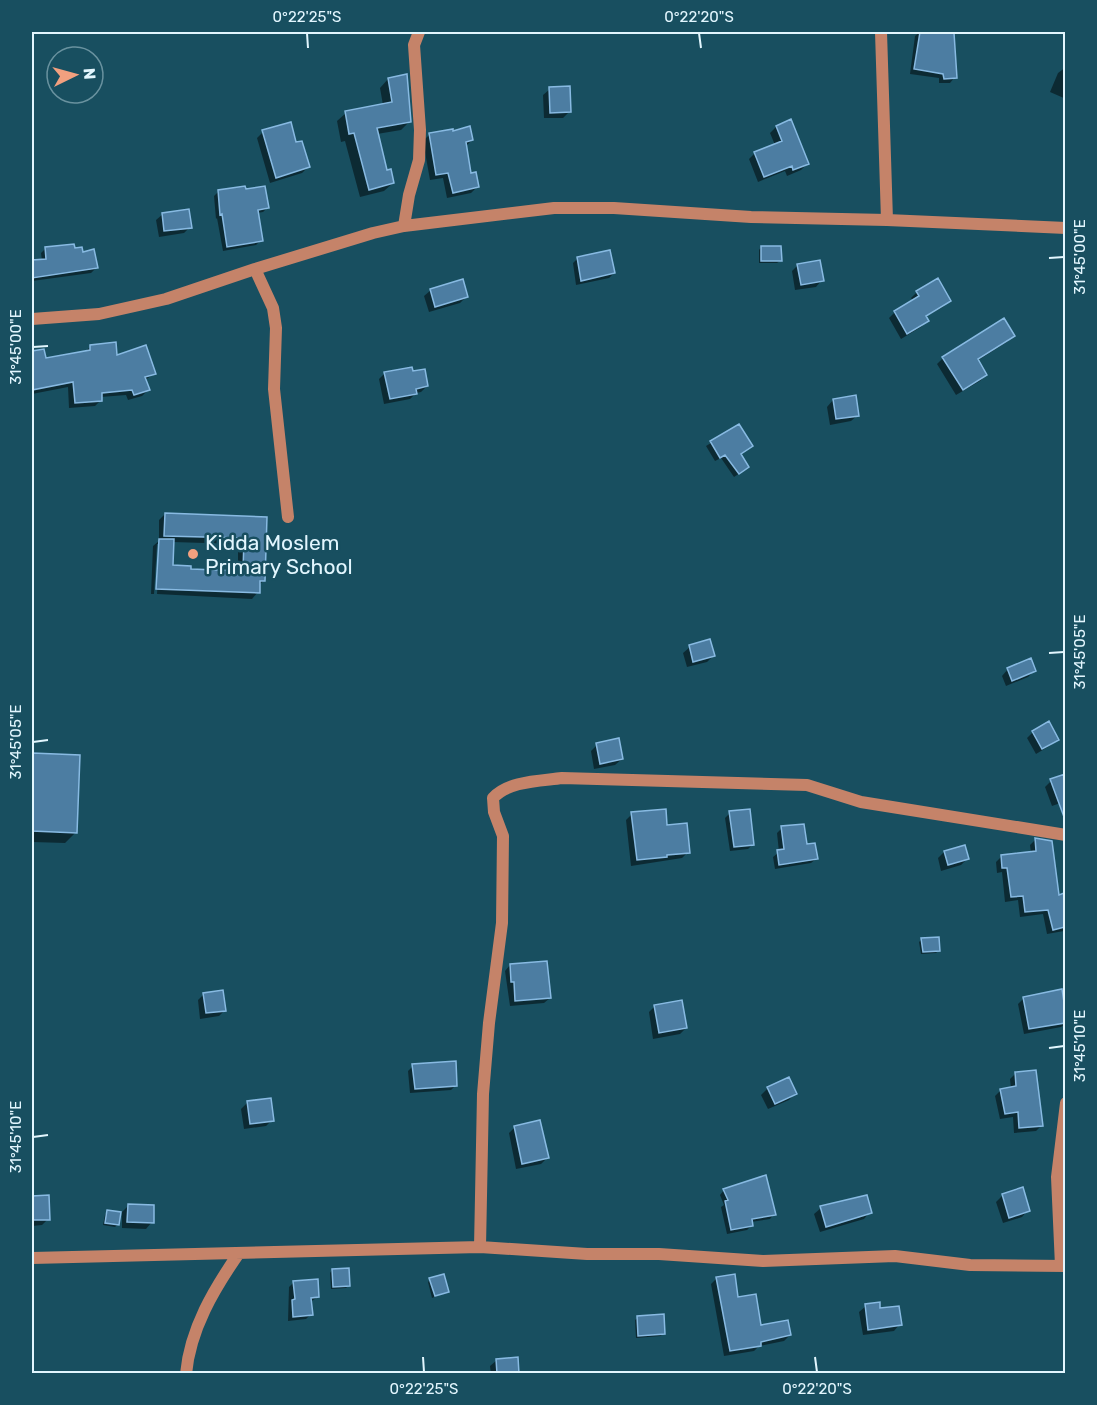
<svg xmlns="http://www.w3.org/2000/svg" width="1097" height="1405" font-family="Rubik,sans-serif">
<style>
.shadow{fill:#0007;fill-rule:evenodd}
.building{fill:#4c7da2;stroke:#88bae2;stroke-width:1.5}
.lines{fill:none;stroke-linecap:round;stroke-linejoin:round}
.street{stroke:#c58369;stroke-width:12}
.ticks{fill:none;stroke:#e2f6fe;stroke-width:2}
.poi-dot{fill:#f2a07f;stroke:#184f60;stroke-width:2}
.labels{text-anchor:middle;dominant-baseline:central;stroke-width:5;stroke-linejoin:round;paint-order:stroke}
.poi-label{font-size:21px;fill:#e2f6fe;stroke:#184f60;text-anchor:start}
.neatline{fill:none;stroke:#e2f6fe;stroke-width:2}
.ticks-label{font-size:15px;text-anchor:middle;fill:#e2f6fe}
</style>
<rect width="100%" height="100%" fill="#184f60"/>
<!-- shadow -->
<path class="shadow" d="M 920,32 L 953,35 L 955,77 L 950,83 L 939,83 L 939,78 L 910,74 L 915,36 Z
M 1066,67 L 1066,99 L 1050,92 L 1058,73 Z
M 388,79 L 410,121 L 401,130 L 377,134 L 386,172 L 393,183 L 384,191 L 360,197 L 345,141 L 341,142 L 337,121 L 346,113 L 383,105 L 380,88 Z
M 550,89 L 569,112 L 563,118 L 544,118 L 543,95 Z
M 776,127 L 807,164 L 801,170 L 787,176 L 785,171 L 758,182 L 749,159 L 755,153 L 775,145 L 770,133 Z
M 263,132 L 295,144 L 308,167 L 302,173 L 270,183 L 257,138 Z
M 429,135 L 472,140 L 466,146 L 470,175 L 477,187 L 471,193 L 447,198 L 443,178 L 430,180 L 423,141 Z
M 219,191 L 268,207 L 263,212 L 257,213 L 261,240 L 256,245 L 223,251 L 217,218 L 216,219 L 214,196 Z
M 163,214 L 190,227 L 184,233 L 159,237 L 156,220 Z
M 761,247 L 780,261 L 777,263 L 759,263 L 759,250 Z
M 46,248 L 74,250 L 81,253 L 96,268 L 91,273 L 32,281 L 32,262 L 42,261 L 41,253 Z
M 578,258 L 614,273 L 609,278 L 576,285 L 573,263 Z
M 798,265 L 822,280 L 816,287 L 795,290 L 792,271 Z
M 431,290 L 466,297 L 460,303 L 429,312 L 424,296 Z
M 917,292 L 949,301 L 943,307 L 925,317 L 927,321 L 921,327 L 901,339 L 889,318 L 895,312 L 913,301 L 911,298 Z
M 1013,336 L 1007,342 L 977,361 L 986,375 L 980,381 L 956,395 L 937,364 L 943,358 Z
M 91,346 L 154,374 L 145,380 L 148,390 L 142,396 L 128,400 L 126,395 L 101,397 L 101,400 L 95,406 L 69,408 L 68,387 L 32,394 L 32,353 L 43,351 L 45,359 L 85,352 Z
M 412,372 L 427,386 L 421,392 L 416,393 L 410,399 L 384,404 L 379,379 L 385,373 Z
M 833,400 L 858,415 L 851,421 L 830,425 L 827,407 Z
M 739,426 L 751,446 L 739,455 L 743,471 L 734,477 L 721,458 L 715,461 L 706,446 Z
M 165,514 L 265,518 L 264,580 L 259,585 L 258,592 L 252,599 L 157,594 L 160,544 L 157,544 L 154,594 L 151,594 L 153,546 L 159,541 L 159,520 ZM 172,542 L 238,544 L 238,572 L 189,571 L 172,566 Z
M 690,647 L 713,656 L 707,662 L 687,667 L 683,653 Z
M 1008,669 L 1035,670 L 1028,677 L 1006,686 L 1002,676 Z
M 1033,732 L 1057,739 L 1051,745 L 1036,754 L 1027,738 Z
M 597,745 L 622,759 L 615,765 L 594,769 L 591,751 Z
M 32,755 L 78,756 L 76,832 L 65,843 L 32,842 Z
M 1066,775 L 1066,801 L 1052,806 L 1045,787 L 1051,781 Z
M 730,813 L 753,844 L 748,849 L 730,851 L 725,818 Z
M 632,814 L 666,826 L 688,852 L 682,858 L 631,866 L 626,820 Z
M 782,828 L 805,846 L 816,859 L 811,863 L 775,869 L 773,857 L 779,852 L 777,833 Z
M 1035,840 L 1051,842 L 1057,896 L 1063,895 L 1066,908 L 1066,929 L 1064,931 L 1047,934 L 1043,914 L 1020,917 L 1018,900 L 1005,902 L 1002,872 L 997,873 L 996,862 L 1001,857 L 1031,853 L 1030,845 Z
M 944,852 L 967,859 L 961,865 L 941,871 L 938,858 Z
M 922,939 L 939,950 L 936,953 L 921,954 L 919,942 Z
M 510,965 L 550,998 L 544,1003 L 510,1006 L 505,971 Z
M 1061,991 L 1066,1023 L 1061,1027 L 1024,1034 L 1018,1004 L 1023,999 Z
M 204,994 L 225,1010 L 219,1016 L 200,1019 L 198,1000 Z
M 655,1006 L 686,1028 L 680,1034 L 653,1039 L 649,1012 Z
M 413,1066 L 456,1085 L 451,1090 L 410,1093 L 408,1071 Z
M 1016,1073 L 1041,1126 L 1036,1131 L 1014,1133 L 1013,1117 L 1000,1119 L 995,1096 L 1001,1090 L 1011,1089 L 1010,1079 Z
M 768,1088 L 795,1093 L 789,1100 L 768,1109 L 761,1095 Z
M 247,1103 L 272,1120 L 266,1126 L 244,1129 L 241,1109 Z
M 515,1127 L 547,1158 L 541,1164 L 516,1169 L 509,1133 Z
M 724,1190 L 774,1214 L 770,1219 L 751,1222 L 752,1225 L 747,1230 L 727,1234 L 721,1207 L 724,1205 L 720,1195 Z
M 1003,1195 L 1028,1210 L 1022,1217 L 1003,1223 L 996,1202 Z
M 47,1197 L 48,1219 L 42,1225 L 32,1226 L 32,1198 Z
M 129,1205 L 152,1222 L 146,1229 L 122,1228 L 122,1212 Z
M 821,1208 L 870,1212 L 864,1219 L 820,1232 L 814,1214 Z
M 107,1212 L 118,1224 L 115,1227 L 103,1225 L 105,1215 Z
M 332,1270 L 349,1285 L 346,1288 L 331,1289 L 330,1273 Z
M 717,1278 L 760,1327 L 790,1335 L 784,1341 L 759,1346 L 754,1351 L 724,1356 L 711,1284 Z
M 430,1280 L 447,1292 L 432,1298 L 428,1282 Z
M 294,1282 L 318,1297 L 310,1302 L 311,1314 L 306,1319 L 288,1321 L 289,1287 Z
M 866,1306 L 879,1310 L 900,1324 L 894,1331 L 863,1335 L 859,1312 Z
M 638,1318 L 663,1333 L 661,1336 L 636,1338 L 635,1320 Z
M 497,1360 L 518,1374 L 491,1374 L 490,1366 Z"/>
<!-- building -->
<path class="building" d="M 920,32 L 954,33 L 957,78 L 944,79 L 943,74 L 914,69 Z
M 407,74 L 411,122 L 377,128 L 387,170 L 391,169 L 394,183 L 369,190 L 354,133 L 349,134 L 345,111 L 392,102 L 388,78 Z
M 570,86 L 571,112 L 550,113 L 549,87 Z
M 791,119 L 809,164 L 793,170 L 792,166 L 764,177 L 754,152 L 782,141 L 776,126 Z
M 291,122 L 296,142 L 302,141 L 310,167 L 276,178 L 262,130 Z
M 470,126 L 473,140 L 466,142 L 471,173 L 476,172 L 479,187 L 453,193 L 448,173 L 436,175 L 429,133 L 453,129 L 453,131 Z
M 245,186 L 246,189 L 265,186 L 269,208 L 258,210 L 263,241 L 227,247 L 222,214 L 220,215 L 218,190 Z
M 189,209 L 192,228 L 164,231 L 162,213 Z
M 74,244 L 75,248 L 82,247 L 83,252 L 94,249 L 98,268 L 32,278 L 32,260 L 46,259 L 45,247 Z
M 761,246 L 781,246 L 782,261 L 761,261 Z
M 610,250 L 615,273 L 581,281 L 577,257 Z
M 820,260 L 824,281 L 801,285 L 797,264 Z
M 938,278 L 951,301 L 926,316 L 929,321 L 907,334 L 894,311 L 919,296 L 916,291 Z
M 463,279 L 468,297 L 435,307 L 430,289 Z
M 1004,318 L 1015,336 L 978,359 L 987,375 L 963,390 L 942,357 Z
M 116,342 L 117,355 L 146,345 L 156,374 L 145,377 L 150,390 L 134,395 L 132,390 L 102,393 L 102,401 L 75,403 L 73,382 L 32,390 L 32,351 L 44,349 L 46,358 L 90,350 L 90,345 Z
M 412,367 L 413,371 L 425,369 L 428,386 L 416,389 L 417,394 L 390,399 L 384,372 Z
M 856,395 L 859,416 L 836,419 L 833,399 Z
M 739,424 L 753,446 L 741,454 L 749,467 L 739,474 L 725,455 L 720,458 L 710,441 Z
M 165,513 L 267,517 L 265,581 L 260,581 L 260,593 L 156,589 L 159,539 L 174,539 L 173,565 L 191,566 L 191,569 L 243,571 L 244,538 L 164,536 Z
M 710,639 L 715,656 L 693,662 L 689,645 Z
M 1031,658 L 1036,671 L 1012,681 L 1007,668 Z
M 1049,721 L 1059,740 L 1042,749 L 1032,731 Z
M 619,738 L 623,759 L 600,764 L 596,743 Z
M 32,753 L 80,755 L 77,833 L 32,831 Z
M 1065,774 L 1065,816 L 1064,817 L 1050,779 Z
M 666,809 L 667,825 L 687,823 L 690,853 L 667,855 L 667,857 L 637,860 L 631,812 Z
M 750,809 L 754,845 L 734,847 L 729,811 Z
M 804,824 L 807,844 L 815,843 L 818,859 L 779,865 L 777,850 L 784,849 L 781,826 Z
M 1035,838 L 1052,841 L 1059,895 L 1064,893 L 1065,901 L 1065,927 L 1053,930 L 1048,910 L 1025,912 L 1023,896 L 1011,897 L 1007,868 L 1002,868 L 1001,855 L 1036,851 Z
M 965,845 L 969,859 L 948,865 L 944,851 Z
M 939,937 L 940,951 L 923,952 L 921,938 Z
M 547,961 L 551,998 L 515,1001 L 514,982 L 511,982 L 510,964 Z
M 1062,989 L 1065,1009 L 1065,1023 L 1029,1029 L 1023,997 Z
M 223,990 L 226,1011 L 206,1013 L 203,993 Z
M 682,1000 L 687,1028 L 659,1033 L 654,1005 Z
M 456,1061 L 457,1086 L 415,1089 L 412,1064 Z
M 1036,1070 L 1043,1126 L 1019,1128 L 1018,1112 L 1005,1114 L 1000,1089 L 1016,1086 L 1015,1072 Z
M 789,1077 L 797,1094 L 775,1104 L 767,1087 Z
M 271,1098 L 274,1121 L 250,1124 L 247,1101 Z
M 540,1120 L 549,1158 L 522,1164 L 514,1126 Z
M 766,1175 L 776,1215 L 752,1219 L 753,1226 L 731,1230 L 725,1201 L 728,1200 L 723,1189 Z
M 1023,1187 L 1030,1211 L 1009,1218 L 1002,1194 Z
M 49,1195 L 50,1220 L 32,1220 L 32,1196 Z
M 867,1195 L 872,1213 L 826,1227 L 820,1206 Z
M 128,1204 L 154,1205 L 154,1223 L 127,1222 Z
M 107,1210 L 121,1212 L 119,1225 L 105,1223 Z
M 349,1268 L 350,1286 L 333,1287 L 332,1269 Z
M 444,1274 L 449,1292 L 435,1296 L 429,1278 Z
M 735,1274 L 738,1297 L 756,1294 L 761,1325 L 788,1320 L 791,1335 L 761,1342 L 761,1346 L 730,1351 L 716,1277 Z
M 318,1279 L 319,1297 L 311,1298 L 313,1315 L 293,1317 L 292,1300 L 295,1299 L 293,1281 Z
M 880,1302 L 880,1308 L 899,1306 L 902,1325 L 868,1330 L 865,1304 Z
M 664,1314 L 665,1334 L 638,1336 L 637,1316 Z
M 518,1357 L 519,1374 L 497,1374 L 496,1359 Z"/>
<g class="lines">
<!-- street -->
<path class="street" d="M 881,32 L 887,220
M 404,226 L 409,195 L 419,160 L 420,130 L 414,45 L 419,32
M 255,269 L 273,308 L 276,328 L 274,389 L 288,517
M 32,319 L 99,314 L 166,299 L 255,269 L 373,233 L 404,226 L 554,208 L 614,208 L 751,217 L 887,220 L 1066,228
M 480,1247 L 483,1094 L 489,1023 L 502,923 L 503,836 L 494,812 L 493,798 C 508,781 540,781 562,778 L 807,785 L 861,802 L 1066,835
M 32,1258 L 480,1247 L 587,1254 L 659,1254 L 763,1261 L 895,1256 L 970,1265 L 1066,1266
M 1061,1266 L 1057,1177 L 1066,1103
M 186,1374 C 190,1329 214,1289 239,1253"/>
</g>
<!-- ticks -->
<path class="ticks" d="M 307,33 L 308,48M 699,33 L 701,48M 1049,258 L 1064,257M 33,347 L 48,346M 1049,653 L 1064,652M 33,742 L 48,740M 1049,1048 L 1064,1046M 33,1137 L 48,1135M 423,1357 L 424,1372M 815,1357 L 817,1372"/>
<!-- markers -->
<circle class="poi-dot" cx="193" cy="554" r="6"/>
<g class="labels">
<!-- poi labels -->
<g class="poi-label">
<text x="205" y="542">Kidda Moslem<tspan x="205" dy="24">Primary School</tspan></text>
</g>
</g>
<!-- border -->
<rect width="1097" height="1405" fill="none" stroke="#184f60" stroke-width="66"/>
<!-- north arrow -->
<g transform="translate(75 75) rotate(85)"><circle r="28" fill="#184f60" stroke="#69929f" stroke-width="1.5"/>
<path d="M0-4.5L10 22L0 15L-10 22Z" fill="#f2a07f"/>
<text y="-9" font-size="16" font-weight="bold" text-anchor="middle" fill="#e2f6fe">N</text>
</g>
<rect x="33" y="33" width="1031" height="1339" class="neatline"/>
<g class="ticks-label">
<text x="307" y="22">0°22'25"S</text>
<text x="699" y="22">0°22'20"S</text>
<text transform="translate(1080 257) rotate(-90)" y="5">31°45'00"E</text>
<text transform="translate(16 347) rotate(-90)" y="5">31°45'00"E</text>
<text transform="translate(1080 652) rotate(-90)" y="5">31°45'05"E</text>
<text transform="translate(16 742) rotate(-90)" y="5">31°45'05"E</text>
<text transform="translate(1080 1046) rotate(-90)" y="5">31°45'10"E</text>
<text transform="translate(16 1137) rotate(-90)" y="5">31°45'10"E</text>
<text x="424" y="1394">0°22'25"S</text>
<text x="817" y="1394">0°22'20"S</text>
</g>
</svg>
